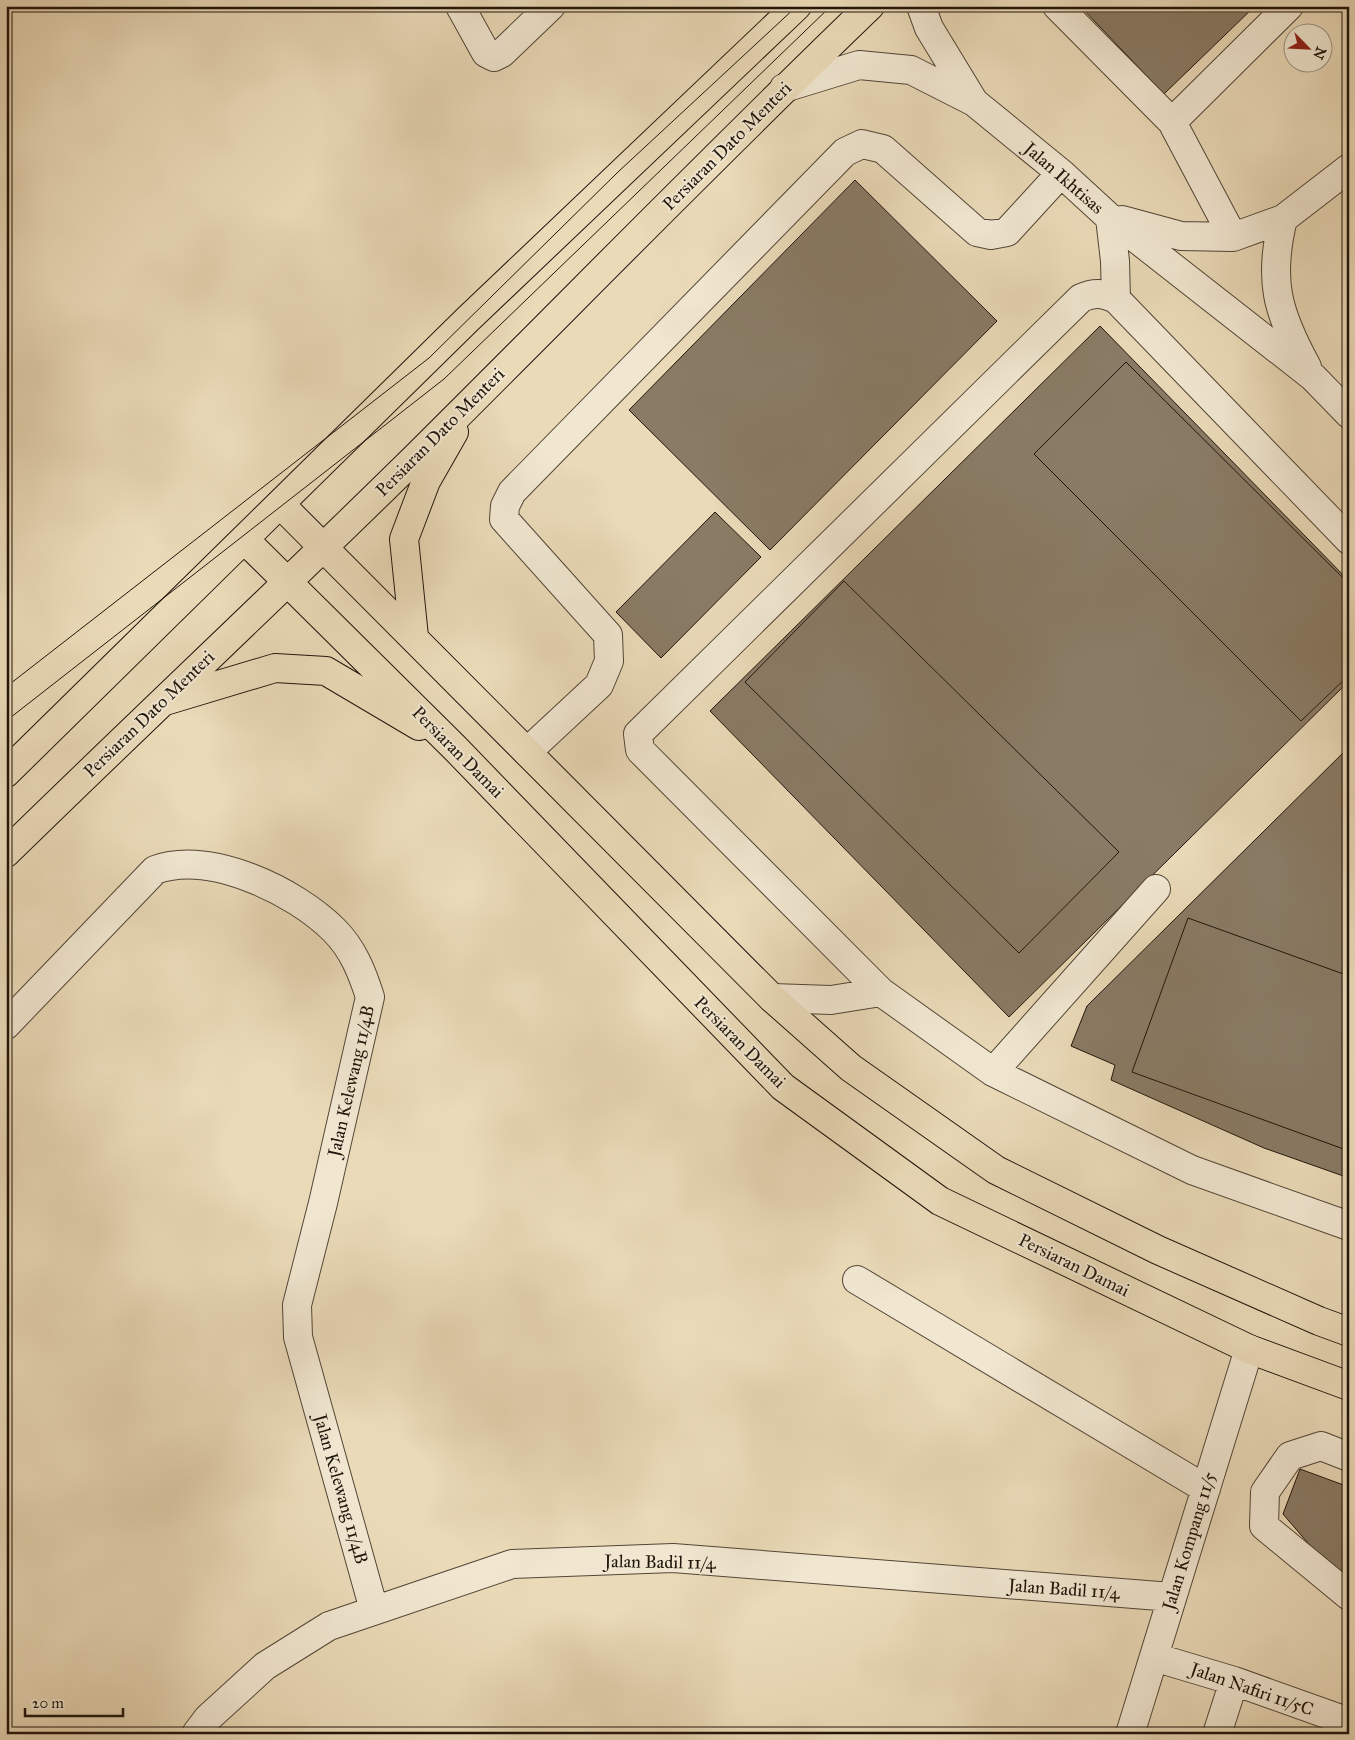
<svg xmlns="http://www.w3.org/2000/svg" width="1355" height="1740" font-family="'IM FELL Great Primer',serif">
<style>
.building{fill:#897b65;stroke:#20150b}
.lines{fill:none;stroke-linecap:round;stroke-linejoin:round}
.minor-casing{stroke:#524636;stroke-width:30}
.major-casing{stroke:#20150b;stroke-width:30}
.minor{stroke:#f1e7d1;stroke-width:28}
.major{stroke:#eadab8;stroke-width:28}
.tram{stroke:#20150b;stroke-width:1}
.labels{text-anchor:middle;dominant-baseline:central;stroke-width:4;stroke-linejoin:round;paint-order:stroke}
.street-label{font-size:18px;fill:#20150b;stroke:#f1e7d1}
</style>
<rect width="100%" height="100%" fill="#eadab8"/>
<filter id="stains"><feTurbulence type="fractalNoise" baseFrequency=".004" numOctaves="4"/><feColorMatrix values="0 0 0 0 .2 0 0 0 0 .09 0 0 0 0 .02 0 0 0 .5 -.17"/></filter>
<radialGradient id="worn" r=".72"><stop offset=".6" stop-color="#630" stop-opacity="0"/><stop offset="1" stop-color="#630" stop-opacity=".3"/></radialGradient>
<!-- building -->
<path class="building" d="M 1080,6 L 1255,6 L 1164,94 Z
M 855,180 L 997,321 L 770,550 L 629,410 Z
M 1100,326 L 1349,581 L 1349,681 L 1009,1017 L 710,711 Z
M 1126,362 L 1349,584 L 1349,675 L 1301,721 L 1034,454 Z
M 715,512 L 761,557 L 661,658 L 616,612 Z
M 844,581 L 1119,852 L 1019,953 L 745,682 Z
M 1349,747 L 1349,1178 L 1264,1148 L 1111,1080 L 1115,1065 L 1071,1046 L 1087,1006 Z
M 1188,918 L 1349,976 L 1349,1151 L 1132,1072 Z
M 1300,1469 L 1349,1487 L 1349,1580 L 1332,1571 L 1283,1514 Z"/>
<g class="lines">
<!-- minor casing -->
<g class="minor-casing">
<path id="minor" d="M 460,6 L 486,53 L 494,57 L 502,53 L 551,6
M 921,6 L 929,28 L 974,102
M 1057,6 L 1172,122 L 1233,237
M 784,88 L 859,65 L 911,70 L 974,102 L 1061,173 L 1110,218 L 1313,377 L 1349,414
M 1172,122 L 1289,6
M 1110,218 L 1115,261 L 1116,299
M 1283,219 C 1268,280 1277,312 1307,367
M 1122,220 L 1181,236 L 1233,237 L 1283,219 L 1349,168
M 1349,540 L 1116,299 C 1102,293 1095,292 1081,298 L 638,734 L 640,750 L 881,992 L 993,1072 L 1192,1170 L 1349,1226
M 527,752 L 599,685 L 609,661 L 608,635 L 504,519 L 505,506 L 512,492 L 845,152 L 862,144 L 883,149 L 977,232 L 991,235 L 1007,232 L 1061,173
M 772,998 L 831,1000 L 881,992
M 6,1025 L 155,870 C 210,850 295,891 334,930 C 353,949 362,972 370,997 L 323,1203 L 297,1305 L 298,1337 L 374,1610
M 993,1072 L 1156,889
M 857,1280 L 1206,1489
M 1349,1457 L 1321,1446 L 1290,1456 L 1265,1492 L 1264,1526 L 1349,1596
M 1154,1657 L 1234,1681 L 1349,1722
M 196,1734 L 208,1718 L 265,1666 L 329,1626 L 512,1564 L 673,1558 L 1172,1597
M 1130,1734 L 1249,1349
M 1217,1734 L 1234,1681"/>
</g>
<!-- major casing -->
<g class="major-casing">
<path id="major" d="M 281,505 L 772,998 L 851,1068 L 996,1170 L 1158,1250 L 1319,1321 L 1349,1332
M 245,540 L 455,748 L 783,1087 L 940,1201 L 1249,1349 L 1349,1386
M 414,637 L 404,539 L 426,481 L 454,432
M 165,701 L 275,668 L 326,671 L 419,726
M 6,773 L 468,319 L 797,6
M 6,853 C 142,720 281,590 417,456 C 568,306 716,154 870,6"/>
</g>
<!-- minor -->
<use href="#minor" class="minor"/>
<!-- major -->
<use href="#major" class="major"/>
<!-- tram -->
<path class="tram" d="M 6,687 L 429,358 L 618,172 L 797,6
M 6,721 L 444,379 L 831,6"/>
</g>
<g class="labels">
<!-- street labels -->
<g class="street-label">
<text transform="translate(727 146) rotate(-45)">Persiaran Dato Menteri</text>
<text transform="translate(1064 178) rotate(41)">Jalan Ikhtisas</text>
<text transform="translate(440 432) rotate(-45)">Persiaran Dato Menteri</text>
<text transform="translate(149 714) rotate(-44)">Persiaran Dato Menteri</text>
<text transform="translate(458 752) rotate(45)">Persiaran Damai</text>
<text transform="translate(740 1042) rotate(45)">Persiaran Damai</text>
<text transform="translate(351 1081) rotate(-77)">Jalan Kelewang 11/4B</text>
<text transform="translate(1074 1265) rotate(26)">Persiaran Damai</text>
<text transform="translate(341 1489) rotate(74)">Jalan Kelewang 11/4B</text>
<text transform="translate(1189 1541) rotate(-73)">Jalan Kompang 11/5</text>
<text transform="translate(660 1562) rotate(1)">Jalan Badil 11/4</text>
<text transform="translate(1064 1589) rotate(4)">Jalan Badil 11/4</text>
<text transform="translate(1252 1689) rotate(19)">Jalan Nafiri 11/5C</text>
</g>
</g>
<!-- margin -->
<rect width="1355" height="1740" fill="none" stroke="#eadab8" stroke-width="25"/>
<rect x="8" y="8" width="1340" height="1725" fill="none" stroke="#20150b" stroke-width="2.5"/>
<rect x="12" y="12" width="1330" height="1715" fill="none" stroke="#20150b"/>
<!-- north arrow -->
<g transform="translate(1308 48) rotate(114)"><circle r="24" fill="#f1e7d1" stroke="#9d9382"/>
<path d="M0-4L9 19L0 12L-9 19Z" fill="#8f2418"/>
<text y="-8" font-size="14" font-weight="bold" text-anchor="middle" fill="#20150b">N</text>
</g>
<!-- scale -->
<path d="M25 1708v8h98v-8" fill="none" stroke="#20150b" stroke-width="2.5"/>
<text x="32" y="1708" font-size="15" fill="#20150b" stroke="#f1e7d1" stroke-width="4" paint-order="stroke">20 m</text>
<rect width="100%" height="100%" filter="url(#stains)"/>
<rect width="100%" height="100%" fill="url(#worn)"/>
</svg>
